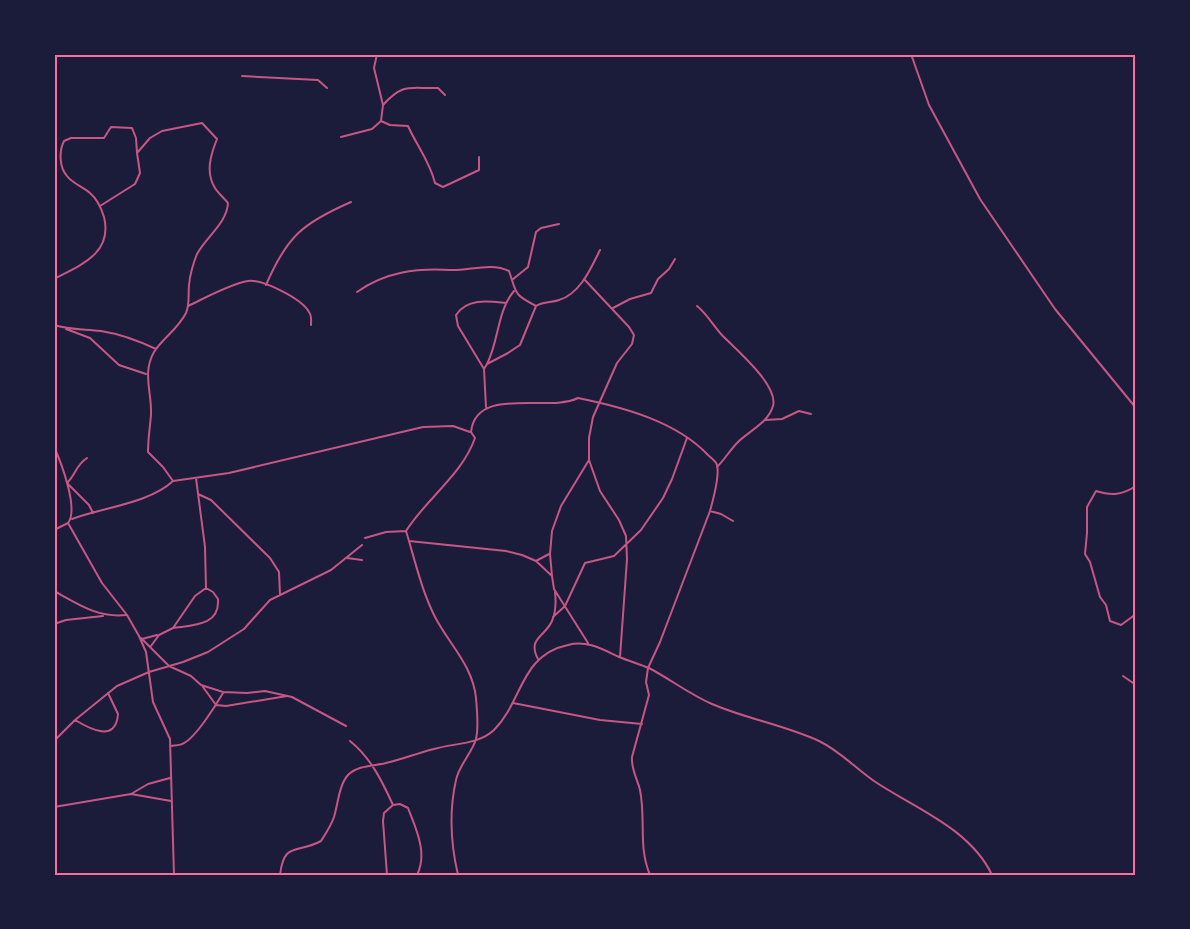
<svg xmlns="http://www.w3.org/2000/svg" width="1190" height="929" font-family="Rubik,sans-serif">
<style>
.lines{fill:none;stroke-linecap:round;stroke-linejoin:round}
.minor{stroke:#c65784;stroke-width:2}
.neatline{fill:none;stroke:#ff6b9d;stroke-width:2}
</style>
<rect width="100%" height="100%" fill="#1b1b3a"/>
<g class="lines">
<!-- minor -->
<path class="minor" d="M 911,54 L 929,105 L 980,199 L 1055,309 L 1136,408
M 242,76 L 318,80 L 327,88
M 383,105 C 404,82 410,89 438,88 L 445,95
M 381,121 L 390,125 L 408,126 C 417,146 430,162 435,183 L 443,187 L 479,170 L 479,157
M 341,137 L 372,129 L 381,121 L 383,105 L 374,68 L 377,54
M 100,206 L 135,184 L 140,173 L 137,153 L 150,138 L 162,131 L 202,123 L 217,139 C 211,154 205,172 215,188 C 218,193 224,198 228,203 C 227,223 206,237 197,254 C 193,264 190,275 189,285 C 188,294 190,304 186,313 C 178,329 162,339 154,352 C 142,373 152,392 151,415 C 150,427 148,439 148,452 L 163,467 L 173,481
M 54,279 C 81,265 113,253 104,217 C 101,207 97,199 90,193 C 83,187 72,183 67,176 C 59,167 59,151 64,141 L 71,138 L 104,138 L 111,127 L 132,128 L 136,138 L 137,153
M 512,280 L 528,267 L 536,232 L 541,228 L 559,224
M 266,285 C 287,236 303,223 351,202
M 357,292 C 385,272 416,268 450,270 C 469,271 491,262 509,271 C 517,294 513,294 536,306 C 544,301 551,303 559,300 C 580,294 591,268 600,250
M 188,306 C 205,298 230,284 248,281 C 263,279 302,299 309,312 C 312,316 311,320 311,325
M 697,306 C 707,314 712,324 721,334 C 734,348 779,385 773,406 C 768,423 749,431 738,442 C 730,450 725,459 717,467
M 613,308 L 630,299 L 651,293 L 658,279 L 669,269 L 675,259
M 54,325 C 69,330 85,329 101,331 C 120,334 139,341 156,349
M 66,329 L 90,338 L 119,365 L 146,374
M 487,364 C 499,341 497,311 514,291
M 484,369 L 458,326 L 456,315 C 467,298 488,301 506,303
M 486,407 L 484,369 L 487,364 L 508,353 L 520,345 L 536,306
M 765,420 L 782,419 L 799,411 L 811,414
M 54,447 C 61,462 79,509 68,523 L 54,530
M 87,458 C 76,465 76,474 67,483 L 89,505 L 93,513
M 589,460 L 600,491 L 619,520 L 626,536 L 627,559 L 620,657
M 196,478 L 205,547 L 206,588
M 1136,486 C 1122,495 1112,496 1096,491 L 1087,507 L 1087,533 L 1085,554 L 1090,562 L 1100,597 L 1106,605 L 1110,621 L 1121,625 L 1136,614
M 198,494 L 211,500 L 270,558 L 279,572 L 280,595
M 710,511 L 721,514 L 733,521
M 72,519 C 101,508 150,503 173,481 L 229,473 L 423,427 L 453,426 L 470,432
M 68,523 L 102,583 L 127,615 L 139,636 L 146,652 L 153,702 L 170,739 L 174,875
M 365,538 L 386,532 L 406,531
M 409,541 L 506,551 L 522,555 L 536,561 L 552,576 L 554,589 L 588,643
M 347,558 L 362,560
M 536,561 L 549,554
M 552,576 L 550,554 L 552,531 L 561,506 L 589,460 L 589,438 L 593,417 L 617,363 L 632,344 L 634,335 L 629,327 L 584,279
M 206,588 L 213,592 L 218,599 C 220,626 193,625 173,628 L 195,596 Z
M 54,591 C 78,604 97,618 126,615
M 553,617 L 565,606 L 585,563 L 614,556 L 641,530 L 663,498 L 672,479 L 687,438
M 54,624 L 66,620 L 103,616
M 141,638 L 169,666 L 191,676 L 201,685 L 223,692 L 247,693 L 265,691 L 292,697 L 346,726
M 142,639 L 157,635
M 151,646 L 159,635 L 173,628
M 538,659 C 527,638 545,637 552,621 C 556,612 556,601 555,592
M 1123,676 L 1136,685
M 203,687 L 216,705 L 226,706 L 287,696
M 513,703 L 600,720 L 642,724
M 75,720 C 90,729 116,743 118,714 L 108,693
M 54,741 L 75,720 L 117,686 L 149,672 L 183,662 L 208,652 L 244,629 L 270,600 L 331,570 L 362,545
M 350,741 C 371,758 382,781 393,805 L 400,804 L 408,808 C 416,829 428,853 417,875
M 170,746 C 175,745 180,746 184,743 C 196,737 216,705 223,693
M 131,794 L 148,784 L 170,778
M 54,807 L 131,794 L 171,801
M 280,875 C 284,841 297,854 321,841 C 326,833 331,826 334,817 C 338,804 339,785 348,775 C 358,765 374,766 386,763 C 403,759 418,753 434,749 C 454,743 478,745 494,730 C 523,701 520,655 568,645 C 587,640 602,649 619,657 C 629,661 639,664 649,668 C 670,679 689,694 712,704 C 747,719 784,725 819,741 C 840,751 855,768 874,781 C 914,808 970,828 992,875
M 387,875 L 383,821 L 384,813 L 393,805
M 458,875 C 451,845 449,811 456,780 C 459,765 472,753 476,739 C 479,726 477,711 476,698 C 473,666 449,644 435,617 C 421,589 415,560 406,531 C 427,498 462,475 475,438 L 471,432 C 476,385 549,413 578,398 C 622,407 676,421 708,455 C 711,458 716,461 717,465 C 720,476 713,500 710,511 L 660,642 L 648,668 L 646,682 L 649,695 L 632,757 C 631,769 637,778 640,790 C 646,819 638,847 650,875"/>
</g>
<!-- border -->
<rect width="1190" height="929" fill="none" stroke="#1b1b3a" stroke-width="111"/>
<rect x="56" y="56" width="1078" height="818" class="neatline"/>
</svg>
